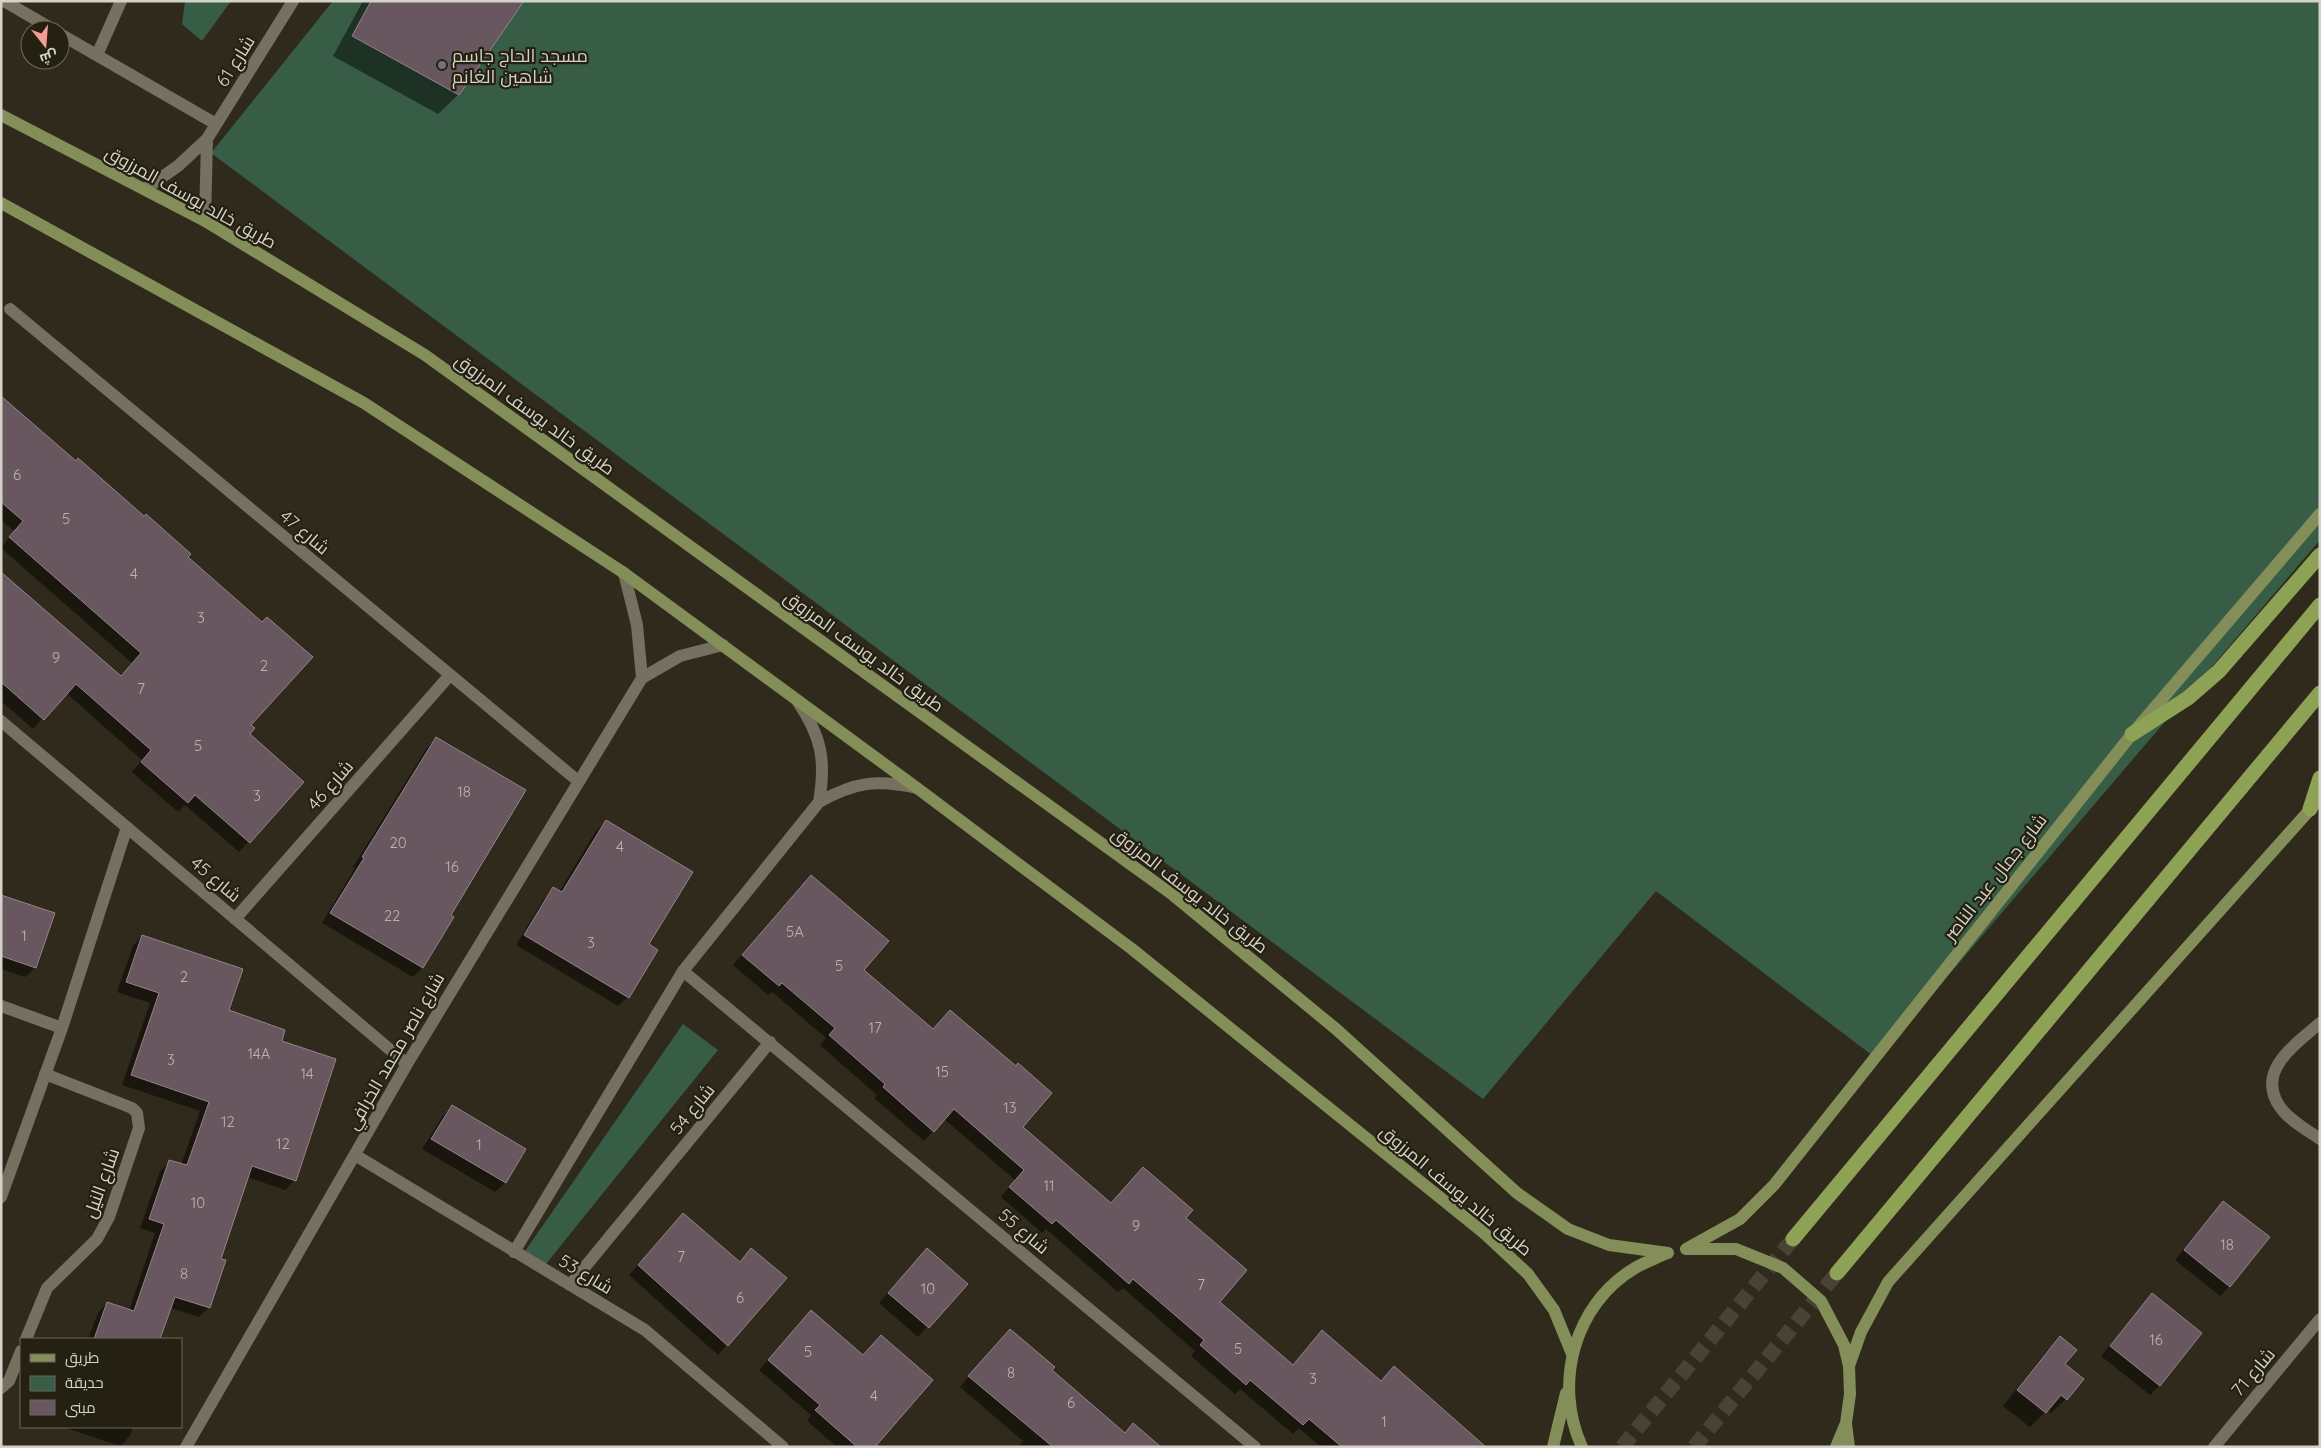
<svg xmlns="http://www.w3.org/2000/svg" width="2321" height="1448" font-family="Quicksand,Cairo,sans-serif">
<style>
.green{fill:#385d47}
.shadow{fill:#0007}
.building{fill:#695760;stroke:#94828b}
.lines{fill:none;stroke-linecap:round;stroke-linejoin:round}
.highway-tunnel{stroke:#484335;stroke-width:15;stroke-dasharray:15 8;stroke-linecap:butt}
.minor{stroke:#75705f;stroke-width:12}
.major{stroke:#838e58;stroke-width:12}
.highway{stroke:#8da254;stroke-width:15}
.worship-dot{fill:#6b7280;stroke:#252112;stroke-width:2}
.labels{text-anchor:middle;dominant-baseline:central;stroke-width:4.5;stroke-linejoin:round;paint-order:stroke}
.number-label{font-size:15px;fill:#bab4af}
.poi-label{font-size:18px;fill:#d5d3c9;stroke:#252112;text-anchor:start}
.street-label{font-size:18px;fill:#d5d3c9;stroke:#252112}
</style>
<rect width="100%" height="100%" fill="#2f2a1b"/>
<!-- green -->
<path class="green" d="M 185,1 L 231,1 L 202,41 L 182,24 Z
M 333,1 L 2320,1 L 2320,540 L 1877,1059 L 1656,891 L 1483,1099 L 211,153 Z
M 683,1024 L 718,1050 L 546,1264 L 525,1251 Z"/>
<!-- shadow -->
<path class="shadow" d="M 363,1 L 522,1 L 458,95 L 438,114 L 333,56 Z
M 1,398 L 186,557 L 250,725 L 248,734 L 302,782 L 239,852 L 185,805 L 178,812 L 132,772 L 142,760 L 66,693 L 33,729 L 1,701 L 1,574 L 120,677 L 132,663 L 1,548 L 14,531 L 1,520 Z
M 436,738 L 449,915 L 422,968 L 413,977 L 322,923 L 355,868 L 353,867 L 427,748 Z
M 606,821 L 647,945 L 628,997 L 618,1006 L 516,945 L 544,899 L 554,889 L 559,892 L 596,831 Z
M 801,886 L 862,970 L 1021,1127 L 1110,1204 L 1185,1218 L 1218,1302 L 1292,1366 L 1313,1342 L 1380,1382 L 1394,1368 L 1484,1447 L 1321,1447 L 1299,1428 L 1293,1434 L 1240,1389 L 1235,1394 L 1191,1356 L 1195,1351 L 1123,1288 L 1118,1292 L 1046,1229 L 1042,1233 L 1001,1197 L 1015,1180 L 944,1119 L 924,1141 L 874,1098 L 877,1095 L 820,1045 L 826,1038 L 772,992 L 768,995 L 733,965 Z
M 1,896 L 35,968 L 25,977 L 1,969 Z
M 142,936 L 227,1011 L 280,1041 L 295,1180 L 285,1190 L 247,1177 L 220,1259 L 224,1261 L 209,1308 L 199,1317 L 170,1308 L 159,1339 L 88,1339 L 98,1313 L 107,1303 L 129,1311 L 155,1233 L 140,1228 L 160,1171 L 170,1161 L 181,1165 L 200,1111 L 122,1085 L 150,1003 L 117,992 L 133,946 Z
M 452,1106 L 525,1150 L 505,1183 L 495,1192 L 422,1149 L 443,1116 Z
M 2223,1202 L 2230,1286 L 2220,1296 L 2175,1260 Z
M 683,1214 L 739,1263 L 751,1250 L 727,1345 L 718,1355 L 629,1275 Z
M 917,1260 L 966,1284 L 918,1337 L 879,1303 Z
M 2152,1295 L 2160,1385 L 2150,1395 L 2101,1356 Z
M 802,1322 L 873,1447 L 837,1447 L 807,1421 L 811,1415 L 759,1370 Z
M 2060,1338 L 2066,1399 L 2051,1413 L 2047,1410 L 2030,1427 L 2003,1406 L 2045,1353 Z
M 1000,1340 L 1050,1370 L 1125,1434 L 1159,1447 L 1018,1447 L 1023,1441 L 960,1387 Z
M 63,1427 L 133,1427 L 130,1436 L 120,1446 Z"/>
<!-- building -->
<path class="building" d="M 371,1 L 524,1 L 459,95 L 352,36 Z
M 1,396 L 76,461 L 78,458 L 144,516 L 146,514 L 191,554 L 188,557 L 262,622 L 267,617 L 313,657 L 251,725 L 255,728 L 250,734 L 304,782 L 250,843 L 195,795 L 188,803 L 141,762 L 151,750 L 76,684 L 44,720 L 1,682 L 1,572 L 121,676 L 141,653 L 9,537 L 23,521 L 1,502 Z
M 436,737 L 526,790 L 451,915 L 454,917 L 423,968 L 330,913 L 364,858 L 362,857 Z
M 606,820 L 693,872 L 649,944 L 658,950 L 629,998 L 524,935 L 553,887 L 562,892 Z
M 811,875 L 889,941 L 864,970 L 933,1029 L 950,1010 L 1016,1066 L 1018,1063 L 1052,1093 L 1023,1127 L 1111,1203 L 1143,1167 L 1193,1210 L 1186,1218 L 1247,1270 L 1220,1302 L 1293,1365 L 1322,1330 L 1381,1381 L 1394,1366 L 1486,1447 L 1342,1447 L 1309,1419 L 1303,1425 L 1250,1380 L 1246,1385 L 1200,1345 L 1204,1340 L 1133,1279 L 1129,1284 L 1056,1220 L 1052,1224 L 1009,1187 L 1024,1170 L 954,1109 L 934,1132 L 883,1087 L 885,1084 L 829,1035 L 835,1028 L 782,983 L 779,986 L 742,955 Z
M 1,895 L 55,913 L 36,968 L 1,956 Z
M 142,935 L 243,969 L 229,1010 L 285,1030 L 282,1041 L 336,1059 L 296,1181 L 252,1166 L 221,1259 L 226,1260 L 210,1308 L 175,1297 L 160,1339 L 94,1339 L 107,1302 L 134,1311 L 164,1224 L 149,1219 L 169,1160 L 187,1165 L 209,1102 L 131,1075 L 159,993 L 126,982 Z
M 452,1105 L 526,1149 L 506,1183 L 431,1139 Z
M 2223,1201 L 2270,1237 L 2230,1287 L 2184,1250 Z
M 683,1213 L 740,1262 L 751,1248 L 787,1278 L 728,1346 L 638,1265 Z
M 927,1248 L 968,1284 L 929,1328 L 888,1293 Z
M 2152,1293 L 2202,1333 L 2160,1386 L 2110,1346 Z
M 811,1310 L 863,1355 L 881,1335 L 933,1380 L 875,1447 L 857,1447 L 815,1410 L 820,1405 L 768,1360 Z
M 1010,1329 L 1055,1367 L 1052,1370 L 1125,1433 L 1133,1423 L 1161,1447 L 1053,1447 L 968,1376 Z
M 2060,1336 L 2077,1350 L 2065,1364 L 2084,1379 L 2067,1400 L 2061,1395 L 2046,1413 L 2017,1390 Z"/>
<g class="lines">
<!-- highway-tunnel -->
<path class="highway-tunnel" d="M 1622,1447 L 1793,1239
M 1694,1447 L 1837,1273"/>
<!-- minor -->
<path class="minor" d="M 4,1 L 54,30
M 60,34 L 216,124
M 97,55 L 121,1
M 145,189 L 178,166 L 207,139 L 293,1
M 205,221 L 207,139
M 10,309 L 578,781
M 624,573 L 637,625 L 642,678
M 798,702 C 822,737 826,761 819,802
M 1,721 L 407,1064
M 235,919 L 450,675
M 683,971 L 1255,1447
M 1,1006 L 62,1028
M 2320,1023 C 2295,1045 2255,1071 2280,1107 C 2289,1120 2307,1130 2320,1139
M 355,1155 L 645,1330 L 783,1447
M 1,1197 L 62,1028 L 127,827
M 514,1252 L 683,971 L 819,802 C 855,782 877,779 917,788
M 570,1285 L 770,1042
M 26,1339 L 47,1288 L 97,1239 L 109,1217 L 139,1128 L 137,1113 L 132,1108 L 45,1074
M 1,1388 L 9,1381 L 21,1351
M 186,1447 L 407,1064 L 642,678 L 680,656 L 723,645
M 2214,1447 L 2320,1319"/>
<!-- major -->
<path class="major" d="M 1,115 L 205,221 L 425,355 L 1173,895 L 1336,1029 L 1517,1193 L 1568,1229 L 1609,1245 L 1668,1253
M 1,203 L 364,403 L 624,573 L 917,788 L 1132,949 L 1484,1233 L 1528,1274 L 1554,1310 L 1572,1354
M 1686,1249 L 1740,1219 L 1774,1185 L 2132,734 L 2320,514
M 1687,1249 L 1736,1249 L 1783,1268 L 1821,1301 L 1844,1345 L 1849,1366 L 1850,1394 L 1846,1423 L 1836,1447
M 1849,1366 L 1861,1332 L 1888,1282 L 2316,803
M 1846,1424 L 1849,1447
M 1553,1447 L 1566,1393
M 1582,1447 C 1553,1384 1574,1304 1635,1268 C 1645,1262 1657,1258 1667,1253"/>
<!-- highway -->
<path class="highway" d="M 2132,734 L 2188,698 L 2219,671 L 2320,555
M 2310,809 L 2320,778
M 1793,1239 L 2320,605
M 1837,1273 L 2320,693"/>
</g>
<!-- markers -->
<circle class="worship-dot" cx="442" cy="65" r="5"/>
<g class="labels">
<!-- number labels -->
<g class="number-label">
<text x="17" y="474">6</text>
<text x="66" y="518">5</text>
<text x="134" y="573">4</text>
<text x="201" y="617">3</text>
<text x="56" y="657">9</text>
<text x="264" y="665">2</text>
<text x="141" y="688">7</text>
<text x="198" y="745">5</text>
<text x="464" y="791">18</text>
<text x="257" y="795">3</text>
<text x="398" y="842">20</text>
<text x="620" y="846">4</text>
<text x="452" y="866">16</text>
<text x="392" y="915">22</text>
<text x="795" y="931">5A</text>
<text x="24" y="935">1</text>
<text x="591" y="942">3</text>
<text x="839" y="965">5</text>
<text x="184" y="976">2</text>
<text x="875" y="1027">17</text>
<text x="259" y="1053">14A</text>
<text x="171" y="1059">3</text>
<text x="942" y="1071">15</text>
<text x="307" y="1073">14</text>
<text x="1010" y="1107">13</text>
<text x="228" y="1121">12</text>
<text x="283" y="1143">12</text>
<text x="479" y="1144">1</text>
<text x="1049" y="1185">11</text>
<text x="198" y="1202">10</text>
<text x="1136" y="1225">9</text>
<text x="2227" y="1244">18</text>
<text x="681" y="1256">7</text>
<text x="184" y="1273">8</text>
<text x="1201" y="1284">7</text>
<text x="928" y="1288">10</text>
<text x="740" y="1297">6</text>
<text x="2156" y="1339">16</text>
<text x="1238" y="1348">5</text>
<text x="808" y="1351">5</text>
<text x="1011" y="1372">8</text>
<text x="1313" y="1378">3</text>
<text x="874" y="1395">4</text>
<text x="1071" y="1402">6</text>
<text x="1384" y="1421">1</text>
</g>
<!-- poi labels -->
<g class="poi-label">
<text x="452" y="55">مسجد الحاج جاسم<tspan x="452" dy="21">شاهين الغانم</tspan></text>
</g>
<!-- street labels -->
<g class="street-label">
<text transform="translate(235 61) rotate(-58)">شارع 61</text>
<text transform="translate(191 197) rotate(29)">طريق خالد يوسف المرزوق</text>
<text transform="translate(535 414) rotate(36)">طريق خالد يوسف المرزوق</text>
<text transform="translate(305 532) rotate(40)">شارع 47</text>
<text transform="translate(864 651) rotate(36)">طريق خالد يوسف المرزوق</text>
<text transform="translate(330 785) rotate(-49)">شارع 46</text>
<text transform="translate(1995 877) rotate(-52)">شارع جمال عبد الناصر</text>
<text transform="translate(216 879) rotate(40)">شارع 45</text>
<text transform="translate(1190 890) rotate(38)">طريق خالد يوسف المرزوق</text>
<text transform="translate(395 1051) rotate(-60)">شارع ناصر محمد الخرافي</text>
<text transform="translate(692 1109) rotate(-51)">شارع 54</text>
<text transform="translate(101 1183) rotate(-70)">شارع النيل</text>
<text transform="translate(1456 1190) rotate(40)">طريق خالد يوسف المرزوق</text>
<text transform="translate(1024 1231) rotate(40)">شارع 55</text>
<text transform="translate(586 1274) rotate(31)">شارع 53</text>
<text transform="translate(2253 1372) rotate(-50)">شارع 71</text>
</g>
</g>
<!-- border -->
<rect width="2321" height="1448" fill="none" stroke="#d5d3c9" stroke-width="5"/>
<!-- legend -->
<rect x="20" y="1338" width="162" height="90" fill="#252112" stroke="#6b685b"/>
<rect x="30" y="1354" width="25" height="8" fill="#838e58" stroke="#6b685b"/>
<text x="65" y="1363" font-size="15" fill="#d5d3c9">طريق</text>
<rect x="30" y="1376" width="25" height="15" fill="#385d47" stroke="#6b685b"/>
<text x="65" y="1388" font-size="15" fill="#d5d3c9">حديقة</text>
<rect x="30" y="1400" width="25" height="15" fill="#695760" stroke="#6b685b"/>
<text x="65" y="1413" font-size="15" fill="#d5d3c9">مبنى</text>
<!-- north arrow -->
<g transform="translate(45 45) rotate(163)"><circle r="24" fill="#252112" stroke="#6b685b"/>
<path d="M0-4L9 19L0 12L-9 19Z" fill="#f59c95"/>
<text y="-8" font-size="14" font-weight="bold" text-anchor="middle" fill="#d5d3c9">ش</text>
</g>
</svg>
